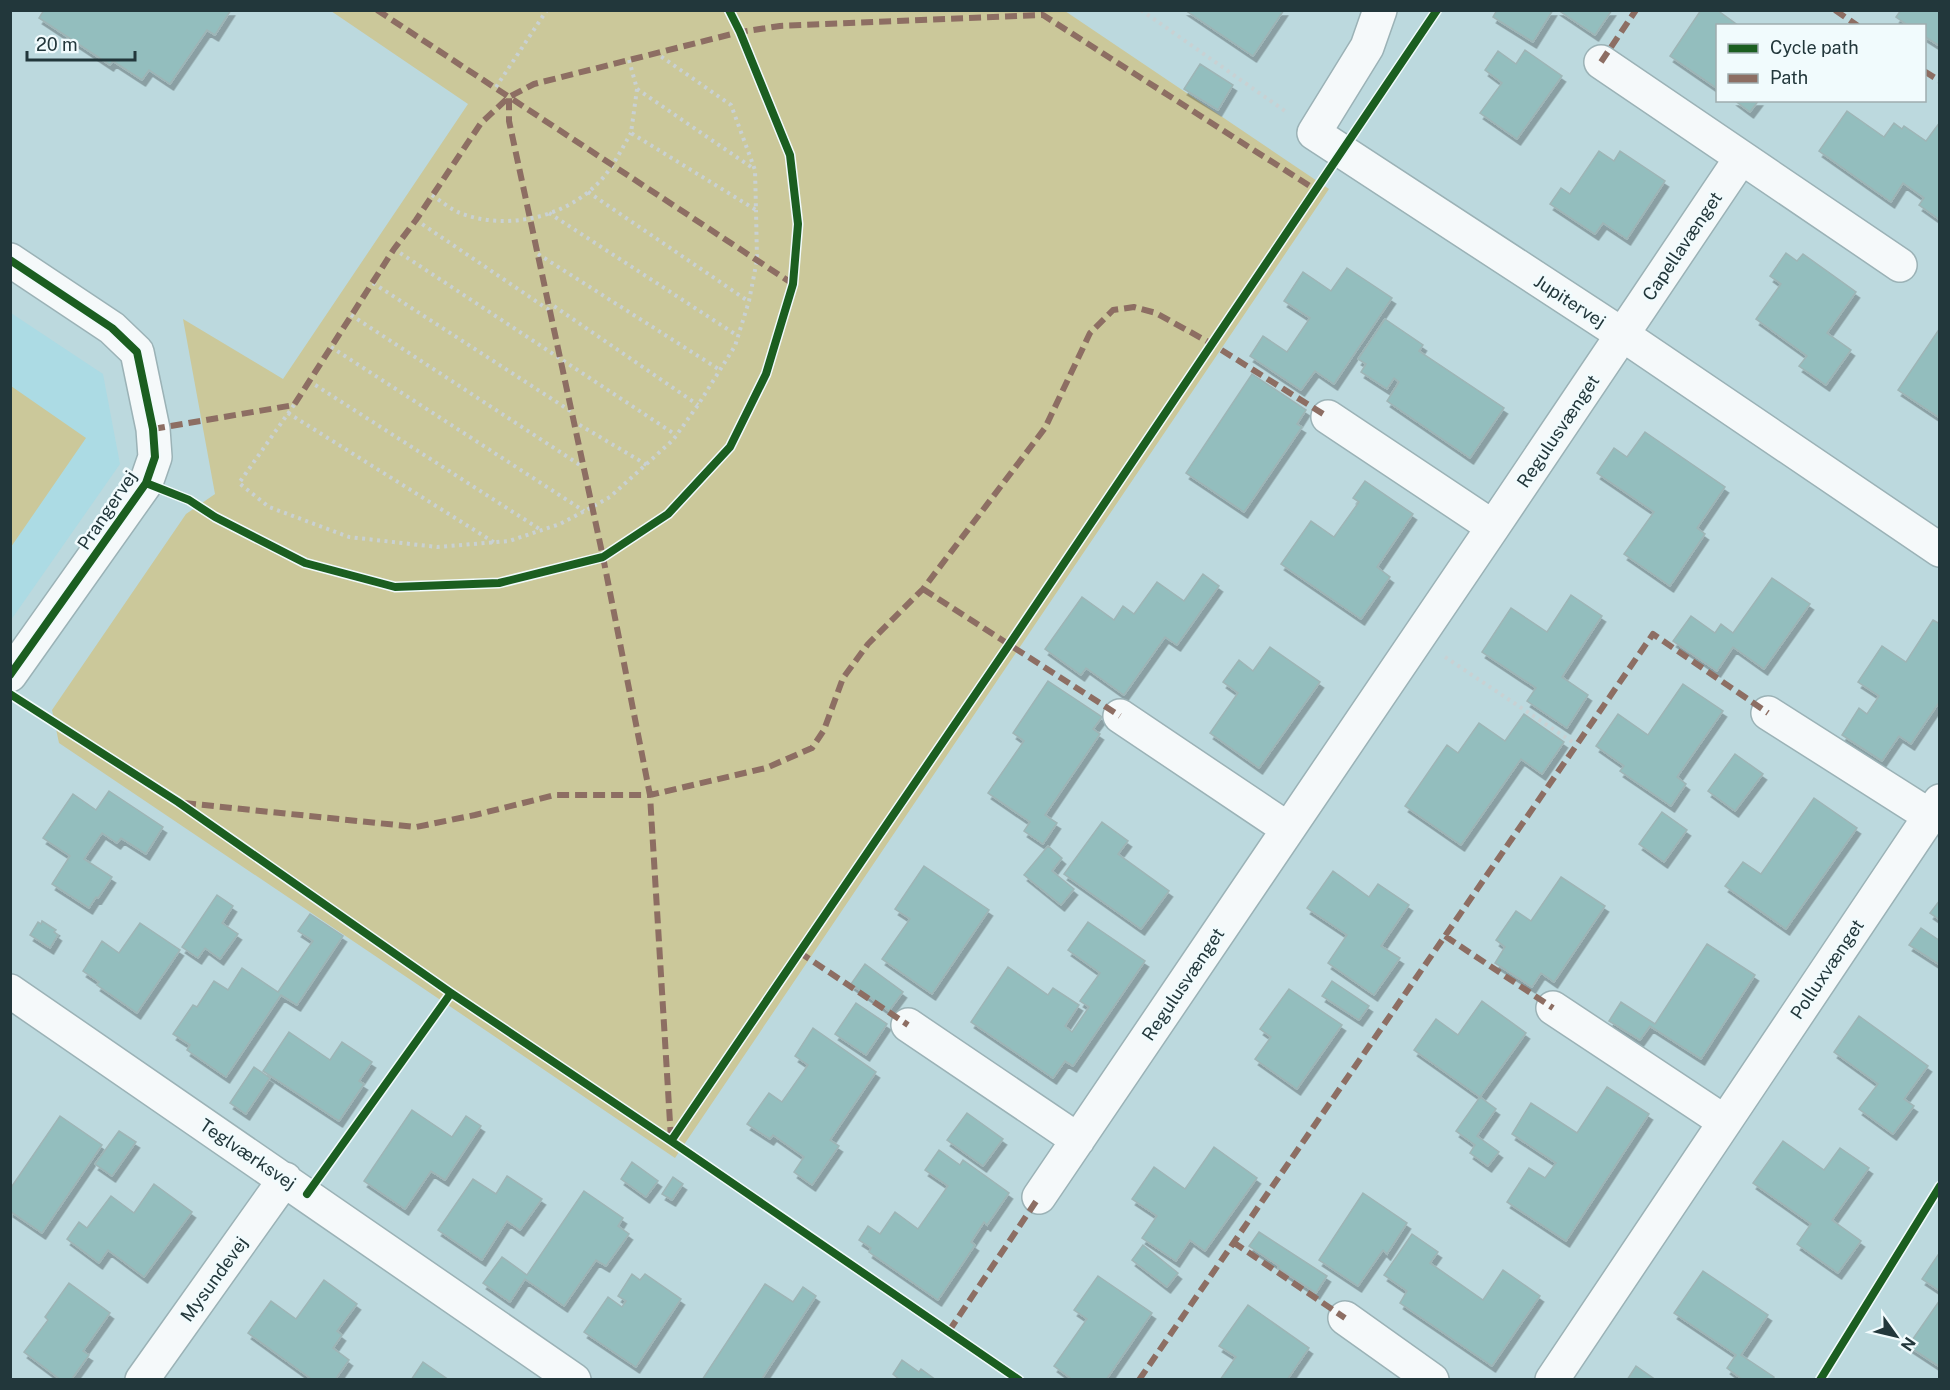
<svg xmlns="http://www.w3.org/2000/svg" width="1950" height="1390" font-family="'Public Sans',sans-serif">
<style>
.built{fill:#acdbe4}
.green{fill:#cbc89a}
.building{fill:#93bebe;stroke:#9eb5b6;stroke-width:1.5;filter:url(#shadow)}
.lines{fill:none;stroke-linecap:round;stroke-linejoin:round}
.minor-casing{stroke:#9bb2b6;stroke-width:36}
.path{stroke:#c9d1d3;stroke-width:4;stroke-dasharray:3 4.5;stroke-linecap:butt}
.minor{stroke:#f5f9fa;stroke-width:33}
.quiet{stroke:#8d6e63;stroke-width:6;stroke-dasharray:12 6;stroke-linecap:butt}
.cycleway-casing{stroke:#f1fbfd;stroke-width:11}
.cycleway{stroke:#1b5e20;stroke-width:8}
.labels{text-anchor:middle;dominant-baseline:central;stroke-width:5;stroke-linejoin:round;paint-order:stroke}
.street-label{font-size:18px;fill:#22373b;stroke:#f1fbfd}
</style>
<defs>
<filter id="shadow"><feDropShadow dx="3.5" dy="6" stdDeviation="0" flood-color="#0004"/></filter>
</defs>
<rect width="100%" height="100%" fill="#bcd9de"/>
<!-- built -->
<path class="built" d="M 11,313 L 103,374 L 120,464 L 11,620 Z"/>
<!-- green -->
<path class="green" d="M 331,11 L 1065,11 L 1329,189 L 675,1158 L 59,743 L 52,710 L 186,514 L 215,494 L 183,319 L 283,379 L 468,104 Z
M 11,386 L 86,438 L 11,547 Z"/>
<!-- building -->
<path class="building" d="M 44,10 L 231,10 L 215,35 L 207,30 L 170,84 L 149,70 L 142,80 L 113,61 L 110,65 L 39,18 Z
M 1185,10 L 1284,10 L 1253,56 Z
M 1497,10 L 1553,10 L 1533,42 L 1493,17 Z
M 1558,10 L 1612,10 L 1595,35 Z
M 1701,10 L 1717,10 L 1739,26 L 1718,26 L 1718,89 L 1670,56 Z
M 1901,10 L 1940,10 L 1940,43 L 1938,45 L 1924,36 L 1924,26 L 1909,26 L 1896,17 Z
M 1525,50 L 1562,76 L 1517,139 L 1480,113 L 1502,83 L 1485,70 L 1498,51 L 1516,64 Z
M 1200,64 L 1233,85 L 1218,110 L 1184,89 Z
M 1734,100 L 1759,100 L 1750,112 Z
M 1847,111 L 1884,137 L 1894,123 L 1902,129 L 1904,126 L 1926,141 L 1940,122 L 1940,220 L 1919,205 L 1924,198 L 1903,183 L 1891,202 L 1819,151 Z
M 1599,151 L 1614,161 L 1620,151 L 1665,181 L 1627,239 L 1603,223 L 1595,234 L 1550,204 L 1561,188 L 1570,194 Z
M 1786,253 L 1797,261 L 1803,254 L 1856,292 L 1827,333 L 1851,350 L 1826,385 L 1799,366 L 1807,356 L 1756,319 L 1781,284 L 1770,276 Z
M 1347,268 L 1392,298 L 1334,384 L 1315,371 L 1301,390 L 1250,356 L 1263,336 L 1287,352 L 1310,318 L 1284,301 L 1303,272 L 1331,291 Z
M 1385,319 L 1423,345 L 1419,351 L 1504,408 L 1470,458 L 1387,401 L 1399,382 L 1394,378 L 1387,389 L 1361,372 L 1366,364 L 1358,359 Z
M 1940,328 L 1940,418 L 1898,390 Z
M 1252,374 L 1306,410 L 1297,424 L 1302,427 L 1244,512 L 1186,473 Z
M 1645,432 L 1725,487 L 1697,528 L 1705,534 L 1670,586 L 1624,554 L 1654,512 L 1597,473 L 1614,448 L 1627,457 Z
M 1365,481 L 1413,514 L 1377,567 L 1390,577 L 1361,619 L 1281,564 L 1311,521 L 1334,537 L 1359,502 L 1353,498 Z
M 1203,574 L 1219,586 L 1177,645 L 1165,637 L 1124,695 L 1086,668 L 1081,675 L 1045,649 L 1082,597 L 1114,620 L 1123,606 L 1134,614 L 1157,582 L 1184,601 Z
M 1772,578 L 1810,604 L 1764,669 L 1733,647 L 1717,671 L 1673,641 L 1691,616 L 1715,633 L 1721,624 L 1733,633 Z
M 1571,595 L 1602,616 L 1562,677 L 1588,695 L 1567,728 L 1527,701 L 1536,688 L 1482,652 L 1511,608 L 1547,632 Z
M 1933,620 L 1940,624 L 1940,701 L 1911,744 L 1899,736 L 1882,761 L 1842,735 L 1859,708 L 1867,714 L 1879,696 L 1858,682 L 1882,646 L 1906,662 Z
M 1270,647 L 1320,682 L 1259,768 L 1210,733 L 1238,693 L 1223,682 L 1239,660 L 1253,671 Z
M 1048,681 L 1102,717 L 1093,729 L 1100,734 L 1045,815 L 1057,823 L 1043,844 L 1024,831 L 1030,822 L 988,793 L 1024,741 L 1013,733 Z
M 1683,684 L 1723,711 L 1677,777 L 1686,784 L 1671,806 L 1620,771 L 1624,766 L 1596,746 L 1618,714 L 1648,735 Z
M 1524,714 L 1564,742 L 1542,774 L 1521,759 L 1461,845 L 1405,806 L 1447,745 L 1458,753 L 1479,723 L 1505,741 Z
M 1735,754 L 1763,774 L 1735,811 L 1708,791 Z
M 109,791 L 163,827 L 146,854 L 121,838 L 117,843 L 102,833 L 84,859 L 112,877 L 98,898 L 96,897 L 89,908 L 52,884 L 70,856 L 43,838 L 73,794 L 96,810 Z
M 1814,798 L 1857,828 L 1786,929 L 1725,886 L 1743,862 L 1761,874 Z
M 1662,812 L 1687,830 L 1664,862 L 1639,844 Z
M 1102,822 L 1128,841 L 1118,854 L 1169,891 L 1141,929 L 1064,874 Z
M 1048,846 L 1062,858 L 1052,871 L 1074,889 L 1061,905 L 1024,875 Z
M 924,866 L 989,910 L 932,994 L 882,959 L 910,919 L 895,909 Z
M 1333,871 L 1369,897 L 1378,884 L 1409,905 L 1381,946 L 1400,958 L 1374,995 L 1328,963 L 1347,935 L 1307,908 Z
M 1561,877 L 1605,906 L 1554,982 L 1541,973 L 1532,987 L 1495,963 L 1505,947 L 1496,940 L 1516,911 L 1531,921 Z
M 217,895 L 233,906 L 222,923 L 238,934 L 220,959 L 205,948 L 198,958 L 182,947 Z
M 1940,900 L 1940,920 L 1930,913 Z
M 310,914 L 343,936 L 297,1005 L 281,995 L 226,1077 L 187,1050 L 190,1045 L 173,1034 L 193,1005 L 197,1007 L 214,981 L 228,990 L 242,968 L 278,992 L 313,941 L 298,931 Z
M 42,921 L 56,930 L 54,932 L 58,935 L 50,948 L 30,935 L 38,922 L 41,924 Z
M 1088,922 L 1145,961 L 1073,1066 L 1065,1061 L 1053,1078 L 971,1022 L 1008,967 L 1048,995 L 1053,988 L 1079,1005 L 1065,1026 L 1072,1032 L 1089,1007 L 1080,1001 L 1100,973 L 1068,950 Z
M 140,923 L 180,950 L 137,1013 L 97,985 L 99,982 L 83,971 L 102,941 L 119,953 Z
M 1921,928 L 1940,941 L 1940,965 L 1909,945 Z
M 1707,944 L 1755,975 L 1701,1059 L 1650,1026 L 1640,1040 L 1609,1021 L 1621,1002 L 1655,1024 Z
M 865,964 L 903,992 L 889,1011 L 851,984 Z
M 1332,981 L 1369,1006 L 1359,1020 L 1322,996 Z
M 1289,989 L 1342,1025 L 1297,1089 L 1255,1059 L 1271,1037 L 1260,1029 Z
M 1482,1001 L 1526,1033 L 1480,1097 L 1414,1050 L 1436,1019 L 1458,1035 Z
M 856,1003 L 887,1024 L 866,1055 L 835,1034 Z
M 1859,1016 L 1928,1066 L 1904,1099 L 1914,1106 L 1893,1134 L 1859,1109 L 1878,1084 L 1834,1052 Z
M 813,1028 L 876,1072 L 830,1140 L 839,1146 L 812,1185 L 794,1172 L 804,1157 L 773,1135 L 770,1139 L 747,1124 L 769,1093 L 782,1102 L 808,1065 L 795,1056 Z
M 289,1032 L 330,1060 L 342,1042 L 372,1062 L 359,1081 L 364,1084 L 339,1121 L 263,1071 Z
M 254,1067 L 270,1078 L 246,1114 L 230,1103 Z
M 1607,1087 L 1649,1114 L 1566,1241 L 1507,1202 L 1529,1168 L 1545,1178 L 1556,1163 L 1512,1134 L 1531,1103 L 1577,1133 Z
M 1480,1097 L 1496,1109 L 1477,1136 L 1499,1152 L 1488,1166 L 1470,1153 L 1475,1145 L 1456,1131 Z
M 412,1110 L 452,1137 L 466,1116 L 481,1126 L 445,1180 L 431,1171 L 405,1209 L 364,1181 Z
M 967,1113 L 1003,1139 L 983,1166 L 947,1140 Z
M 60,1116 L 102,1145 L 42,1233 L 10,1211 L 10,1189 Z
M 119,1131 L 136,1142 L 112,1176 L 95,1164 Z
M 1783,1141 L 1824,1170 L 1840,1148 L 1869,1168 L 1832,1220 L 1861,1241 L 1838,1273 L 1797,1244 L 1811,1224 L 1753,1183 Z
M 1214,1147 L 1257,1178 L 1205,1251 L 1190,1240 L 1176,1261 L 1142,1238 L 1157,1216 L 1132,1199 L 1154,1167 L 1185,1189 Z
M 939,1150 L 960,1165 L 963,1160 L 1009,1193 L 987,1225 L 984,1222 L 971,1242 L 975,1245 L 938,1300 L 869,1252 L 871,1248 L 859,1240 L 868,1226 L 880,1234 L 895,1212 L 918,1229 L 948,1186 L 925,1170 Z
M 632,1162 L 658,1181 L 646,1197 L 621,1179 Z
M 507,1176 L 542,1199 L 520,1230 L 507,1221 L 482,1260 L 438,1230 L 473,1179 L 496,1194 Z
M 673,1177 L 683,1184 L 672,1200 L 662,1194 Z
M 154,1184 L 192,1212 L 144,1277 L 108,1250 L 99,1263 L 67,1239 L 79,1222 L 87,1228 L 111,1196 L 134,1213 Z
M 584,1191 L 623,1218 L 618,1226 L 629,1234 L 606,1266 L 596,1260 L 564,1306 L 525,1279 L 510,1302 L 483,1283 L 502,1257 L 527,1275 Z
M 1363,1193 L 1407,1223 L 1387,1254 L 1383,1250 L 1358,1286 L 1319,1260 Z
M 1259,1232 L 1327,1276 L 1316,1293 L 1278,1268 L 1279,1266 L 1249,1246 Z
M 1412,1234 L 1438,1252 L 1430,1263 L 1483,1300 L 1503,1270 L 1540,1296 L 1492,1366 L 1400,1303 L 1407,1291 L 1384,1275 Z
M 1143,1245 L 1178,1273 L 1167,1287 L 1132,1260 Z
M 1940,1252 L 1940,1291 L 1922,1279 Z
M 1703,1271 L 1768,1315 L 1741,1355 L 1774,1377 L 1773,1380 L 1743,1380 L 1727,1368 L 1736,1355 L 1674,1313 Z
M 632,1274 L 640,1280 L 645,1274 L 681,1299 L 636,1367 L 584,1332 L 608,1297 L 622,1307 L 626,1301 L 618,1296 Z
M 1098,1276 L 1152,1313 L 1106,1380 L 1073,1380 L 1054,1366 L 1087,1319 L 1074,1310 Z
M 324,1280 L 357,1304 L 337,1331 L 342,1335 L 333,1348 L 349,1360 L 335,1380 L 308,1380 L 310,1378 L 248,1333 L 271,1301 L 296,1319 Z
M 69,1283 L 110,1313 L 83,1351 L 89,1355 L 71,1380 L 61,1380 L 24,1352 L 48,1320 L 45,1317 Z
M 765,1284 L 793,1302 L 803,1287 L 816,1296 L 761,1380 L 702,1380 Z
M 1940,1300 L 1940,1367 L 1908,1346 Z
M 1248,1305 L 1309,1348 L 1287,1380 L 1220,1380 L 1236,1357 L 1219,1346 Z
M 902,1360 L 919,1372 L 921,1369 L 936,1380 L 900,1380 L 893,1374 Z
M 423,1362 L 449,1380 L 411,1380 Z
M 1636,1366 L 1656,1380 L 1627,1380 Z"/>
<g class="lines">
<!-- minor casing -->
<g class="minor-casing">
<path id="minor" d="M 1380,10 L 1367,47 L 1314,133 L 1623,335 L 1940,550
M 1601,62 L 1900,265
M 10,260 L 112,328 L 137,352 L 153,429 L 155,457 L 146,483 L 10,675
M 1328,417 L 1493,527
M 1768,713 L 1930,816
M 1120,716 L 1288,829
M 10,991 L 574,1380
M 1553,1008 L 1725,1122
M 908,1025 L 1078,1140
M 1039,1197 L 1493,527 L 1741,158
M 1345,1318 L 1432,1380
M 142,1380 L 285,1179
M 1552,1380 L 1940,801"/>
</g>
<!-- path -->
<path class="path" d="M 1141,10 L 1285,111
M 629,60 L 637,89 L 631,133 L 756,210 L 755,170 L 731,105 L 656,53
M 496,87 L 547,10
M 637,89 L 754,169
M 588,192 L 748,301
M 432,195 C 441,201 450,209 460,213 C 503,230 560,219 594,187 C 610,173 620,152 631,133
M 549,213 L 738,336
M 416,220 L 549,310
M 394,249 L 676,435
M 538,254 L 720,370
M 373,283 L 572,412
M 548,302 L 698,405
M 351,315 L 583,467
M 331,347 L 584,511
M 309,381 L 541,530
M 294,405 L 239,483 L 269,507 L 349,537 L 437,547 L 509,541 L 560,524 L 592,507 L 610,497 L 673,440 L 698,405 L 735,346 L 749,301 L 757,260 L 756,210
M 288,413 L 495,543
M 573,421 L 647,465
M 1445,657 L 1577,745"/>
<!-- minor -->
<use href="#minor" class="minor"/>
<!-- quiet -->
<path class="quiet" d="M 377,10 L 509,97
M 1835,10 L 1858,26
M 1601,62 L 1636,10
M 1924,71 L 1940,81
M 153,429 L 294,405 L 394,249 L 416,220 L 481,123 L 509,97 L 534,84 L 740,32 L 780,26 L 1043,15 L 1316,190
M 923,589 L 1120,716
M 184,803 L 416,827 L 475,815 L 555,795 L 650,795 L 766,768 L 812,748 L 824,730 L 843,678 L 868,644 L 923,589 L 1045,428 L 1090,333 L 1113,310 L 1134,307 L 1156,313 L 1212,344 L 1328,417
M 1445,936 L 1553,1008
M 799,952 L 908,1025
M 671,1139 L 650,795 L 603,557 L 509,121 L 509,97 L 793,284
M 1233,1242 L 1345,1318
M 949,1331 L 1039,1197
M 1139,1380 L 1653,634 L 1768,713"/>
<!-- cycleway casing -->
<g class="cycleway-casing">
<path id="cycleway" d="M 10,260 L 112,328 L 137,352 L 153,429 L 155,457 L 146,483 L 10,675
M 146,483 L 189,500 L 215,517 L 305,563 L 395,587 L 499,583 L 603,557 L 668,514 L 730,447 L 766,374 L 793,284 L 798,224 L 790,155 L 740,32 L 729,10
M 10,694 L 178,802 L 451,993 L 671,1141 L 1019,1380
M 671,1141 L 1009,645 L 1437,10
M 307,1194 L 451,993
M 1820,1380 L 1940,1186"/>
</g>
<!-- cycleway -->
<use href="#cycleway" class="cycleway"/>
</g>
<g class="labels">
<!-- street labels -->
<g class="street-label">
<text transform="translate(1682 246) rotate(-56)">Capellavænget</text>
<text transform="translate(1570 301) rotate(33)">Jupitervej</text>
<text transform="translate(1558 431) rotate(-56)">Regulusvænget</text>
<text transform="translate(107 510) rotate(-56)">Prangervej</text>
<text transform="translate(1827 969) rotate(-56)">Polluxvænget</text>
<text transform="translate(1183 984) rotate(-56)">Regulusvænget</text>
<text transform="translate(248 1154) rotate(34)">Teglværksvej</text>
<text transform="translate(214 1279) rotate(-54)">Mysundevej</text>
</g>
</g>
<!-- border -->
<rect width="1950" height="1390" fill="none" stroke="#22373b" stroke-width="24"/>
<!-- legend -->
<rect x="1716" y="24" width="210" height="78" fill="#f1fbfd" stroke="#9eadaf" stroke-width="1.5"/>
<rect x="1728" y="44" width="30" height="9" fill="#1b5e20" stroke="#9eadaf" stroke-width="1.5"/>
<text x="1770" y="54" font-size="18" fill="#22373b">Cycle path</text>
<rect x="1728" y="74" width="30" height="9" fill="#8d6e63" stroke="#9eadaf" stroke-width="1.5"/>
<text x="1770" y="84" font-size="18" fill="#22373b">Path</text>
<!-- north arrow -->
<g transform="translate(1896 1336) rotate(124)" stroke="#f1fbfd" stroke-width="4.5" paint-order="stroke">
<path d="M0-4.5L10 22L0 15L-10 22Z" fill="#22373b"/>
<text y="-9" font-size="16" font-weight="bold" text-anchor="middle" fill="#22373b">N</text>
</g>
<!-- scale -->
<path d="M27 51v9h108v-9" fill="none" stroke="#22373b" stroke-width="3"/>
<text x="36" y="51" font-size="18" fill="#22373b" stroke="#f1fbfd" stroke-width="4.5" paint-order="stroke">20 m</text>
</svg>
